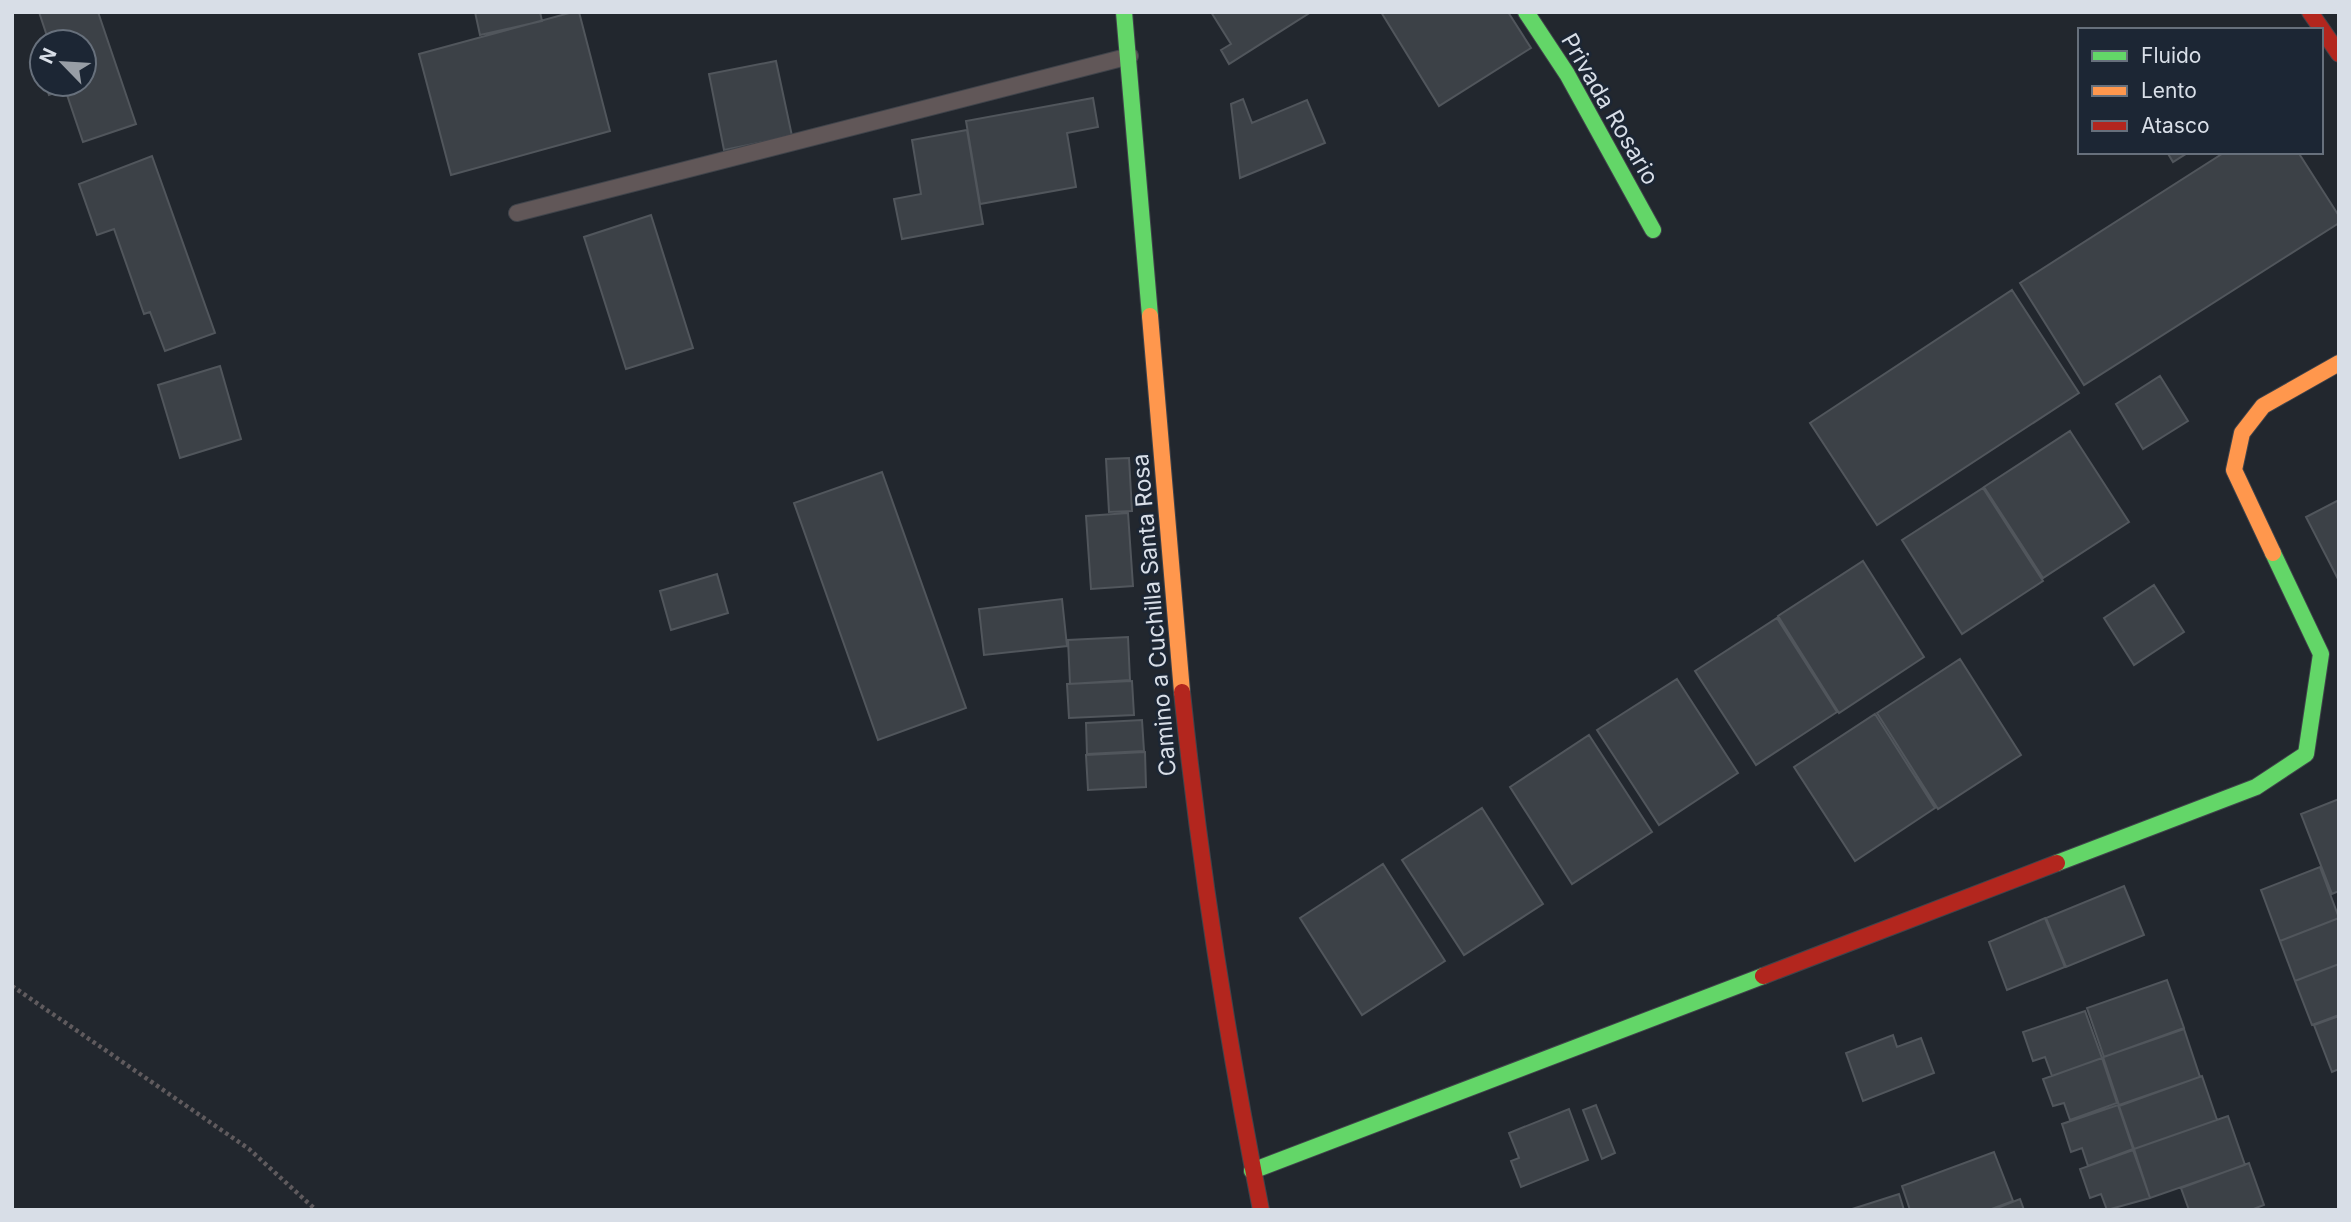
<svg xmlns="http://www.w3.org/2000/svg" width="2351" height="1222" font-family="Inter,sans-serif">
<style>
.building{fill:#3c4147;stroke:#51565c;stroke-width:2}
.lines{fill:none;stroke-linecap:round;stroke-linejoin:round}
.lane-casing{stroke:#40444b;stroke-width:18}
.fast-casing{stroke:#40444b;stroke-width:18}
.slow-casing{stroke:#40444b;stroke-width:18}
.jam-casing{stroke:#40444b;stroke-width:18}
.path{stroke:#605b5e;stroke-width:4.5;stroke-dasharray:3.5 3.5;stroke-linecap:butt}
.lane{stroke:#615758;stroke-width:16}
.fast{stroke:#63d668;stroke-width:16}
.slow{stroke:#ff974d;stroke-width:16}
.jam{stroke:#b3261e;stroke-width:16}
.labels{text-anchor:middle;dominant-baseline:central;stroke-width:5;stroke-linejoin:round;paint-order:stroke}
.street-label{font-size:23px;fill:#d8dee7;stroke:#1c2634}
</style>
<rect width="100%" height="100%" fill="#22272e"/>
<!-- building -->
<path class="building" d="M 39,12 L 98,12 L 136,124 L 83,142 L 65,89 L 49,95 L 45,84 L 84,84 L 84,42 L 49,42 Z
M 475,12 L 540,12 L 542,21 L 480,35 Z
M 573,12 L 579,12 L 610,131 L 451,175 L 419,54 Z
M 1211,12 L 1311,12 L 1229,64 L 1221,50 L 1231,44 Z
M 1381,12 L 1508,12 L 1531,48 L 1439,106 Z
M 42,53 L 42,76 L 35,55 Z
M 776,61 L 792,136 L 724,150 L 709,74 Z
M 1093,98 L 1098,127 L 1067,133 L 1076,187 L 980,204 L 966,121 Z
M 1243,99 L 1252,123 L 1307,100 L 1325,143 L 1240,178 L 1231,104 Z
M 967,130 L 983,224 L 902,239 L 894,199 L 921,194 L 912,140 Z
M 2167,152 L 2189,152 L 2173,162 Z
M 2225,152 L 2298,152 L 2339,216 L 2339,223 L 2084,385 L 2020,283 Z
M 152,156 L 215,333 L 165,351 L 150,312 L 144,314 L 114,229 L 97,235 L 79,184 Z
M 651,215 L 693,348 L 626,369 L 584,237 Z
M 2012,290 L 2079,393 L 1877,525 L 1810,423 Z
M 220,366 L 241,439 L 180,458 L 158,385 Z
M 2160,376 L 2188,421 L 2143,449 L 2116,404 Z
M 2070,431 L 2129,522 L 2043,578 L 1984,487 Z
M 1129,458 L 1132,511 L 1109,512 L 1106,459 Z
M 882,472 L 966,708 L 878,740 L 794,503 Z
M 1983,488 L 2043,581 L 1962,634 L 1902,540 Z
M 2339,500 L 2339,578 L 2338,579 L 2306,517 Z
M 1128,513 L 1133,586 L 1091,589 L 1086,516 Z
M 1863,561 L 1924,657 L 1839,713 L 1778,616 Z
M 717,574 L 728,613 L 671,630 L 660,591 Z
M 2154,585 L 2184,632 L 2134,665 L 2104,618 Z
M 1062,599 L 1067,646 L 984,655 L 979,609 Z
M 1777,618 L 1837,712 L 1756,765 L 1695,671 Z
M 1128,637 L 1130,680 L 1070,684 L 1068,640 Z
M 1960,659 L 2021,755 L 1938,809 L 1877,713 Z
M 1677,679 L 1738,773 L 1659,825 L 1597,730 Z
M 1132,681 L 1134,715 L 1069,718 L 1067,684 Z
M 1875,714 L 1935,808 L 1855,861 L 1794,767 Z
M 1142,720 L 1144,751 L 1087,754 L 1086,723 Z
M 1589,735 L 1652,832 L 1572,884 L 1510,787 Z
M 1145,752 L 1146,787 L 1088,790 L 1086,755 Z
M 2339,799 L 2339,891 L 2332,894 L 2301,814 Z
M 1482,808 L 1543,904 L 1464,955 L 1402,860 Z
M 1383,864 L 1445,961 L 1362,1015 L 1300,918 Z
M 2320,867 L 2339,918 L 2280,941 L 2261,890 Z
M 2124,886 L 2144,935 L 2066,967 L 2046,918 Z
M 2045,918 L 2065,967 L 2007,990 L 1989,942 Z
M 2339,918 L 2339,964 L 2295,981 L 2280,941 Z
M 2339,964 L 2339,1015 L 2312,1025 L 2295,981 Z
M 2167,980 L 2184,1028 L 2104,1057 L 2087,1008 Z
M 2085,1011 L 2102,1058 L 2052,1076 L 2045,1057 L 2033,1061 L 2023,1032 Z
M 2339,1016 L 2339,1069 L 2332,1072 L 2314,1025 Z
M 2184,1029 L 2200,1077 L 2119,1105 L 2103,1057 Z
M 1893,1035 L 1897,1047 L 1921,1038 L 1934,1073 L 1863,1101 L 1846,1053 Z
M 2102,1058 L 2117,1103 L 2070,1120 L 2064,1103 L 2053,1106 L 2043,1079 Z
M 2202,1076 L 2217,1120 L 2134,1149 L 2119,1106 Z
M 1596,1105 L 1615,1153 L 1602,1159 L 1583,1110 Z
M 2118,1105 L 2133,1149 L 2088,1166 L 2082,1148 L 2071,1152 L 2062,1124 Z
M 1569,1109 L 1588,1160 L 1521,1187 L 1511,1161 L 1519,1158 L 1509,1133 Z
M 2228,1116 L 2245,1165 L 2150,1198 L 2134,1149 Z
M 2133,1150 L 2150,1198 L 2107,1210 L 2101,1194 L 2090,1198 L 2080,1169 Z
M 1994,1152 L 2013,1201 L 1989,1210 L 1910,1210 L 1902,1186 Z
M 2249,1163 L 2264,1205 L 2251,1210 L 2189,1210 L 2181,1188 Z
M 1899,1194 L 1904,1210 L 1849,1210 Z
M 2020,1199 L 2024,1210 L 1992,1210 Z"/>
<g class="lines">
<!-- lane casing -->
<g class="lane-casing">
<path id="lane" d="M 517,213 L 1130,56"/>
</g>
<!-- fast casing -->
<g class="fast-casing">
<path id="fast" d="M 1124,12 L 1150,316
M 1526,12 L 1567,74 L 1653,230
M 2057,863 L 2256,787 L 2306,754 L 2321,654 L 2273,553
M 1252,1171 L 1763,976"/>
</g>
<!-- slow casing -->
<g class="slow-casing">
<path id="slow" d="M 1150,316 L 1182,692
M 2273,553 L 2234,470 L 2242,433 L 2263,406 L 2339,363"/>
</g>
<!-- jam casing -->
<g class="jam-casing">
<path id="jam" d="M 2310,12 L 2339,54
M 1182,692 C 1200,866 1227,1038 1261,1210
M 1763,976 L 2057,863"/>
</g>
<!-- path -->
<path class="path" d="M 12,986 L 249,1149 L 316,1210"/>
<!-- lane -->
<use href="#lane" class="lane"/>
<!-- fast -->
<use href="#fast" class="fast"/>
<!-- slow -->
<use href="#slow" class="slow"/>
<!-- jam -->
<use href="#jam" class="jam"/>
</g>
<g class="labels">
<!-- street labels -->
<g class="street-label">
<text transform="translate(1610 109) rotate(60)">Privada Rosario</text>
<text transform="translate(1154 615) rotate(-95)">Camino a Cuchilla Santa Rosa</text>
</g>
</g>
<!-- border -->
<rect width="2351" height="1222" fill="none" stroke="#d8dee7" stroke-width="28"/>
<!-- legend -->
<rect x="2078" y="28" width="245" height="126" fill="#1c2634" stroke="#67707c" stroke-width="2"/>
<rect x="2092" y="51" width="35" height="10" fill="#63d668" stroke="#67707c" stroke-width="2"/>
<text x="2141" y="63" font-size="21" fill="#d8dee7">Fluido</text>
<rect x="2092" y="86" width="35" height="10" fill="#ff974d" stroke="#67707c" stroke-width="2"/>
<text x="2141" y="98" font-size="21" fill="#d8dee7">Lento</text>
<rect x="2092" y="121" width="35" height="10" fill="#b3261e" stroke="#67707c" stroke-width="2"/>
<text x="2141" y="133" font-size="21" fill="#d8dee7">Atasco</text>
<!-- north arrow -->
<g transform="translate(63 63) rotate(295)"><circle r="33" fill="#1c2634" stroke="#67707c" stroke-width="2"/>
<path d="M0-5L12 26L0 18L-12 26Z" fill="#989ea6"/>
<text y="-10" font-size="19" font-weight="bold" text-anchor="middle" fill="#d8dee7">N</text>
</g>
</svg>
